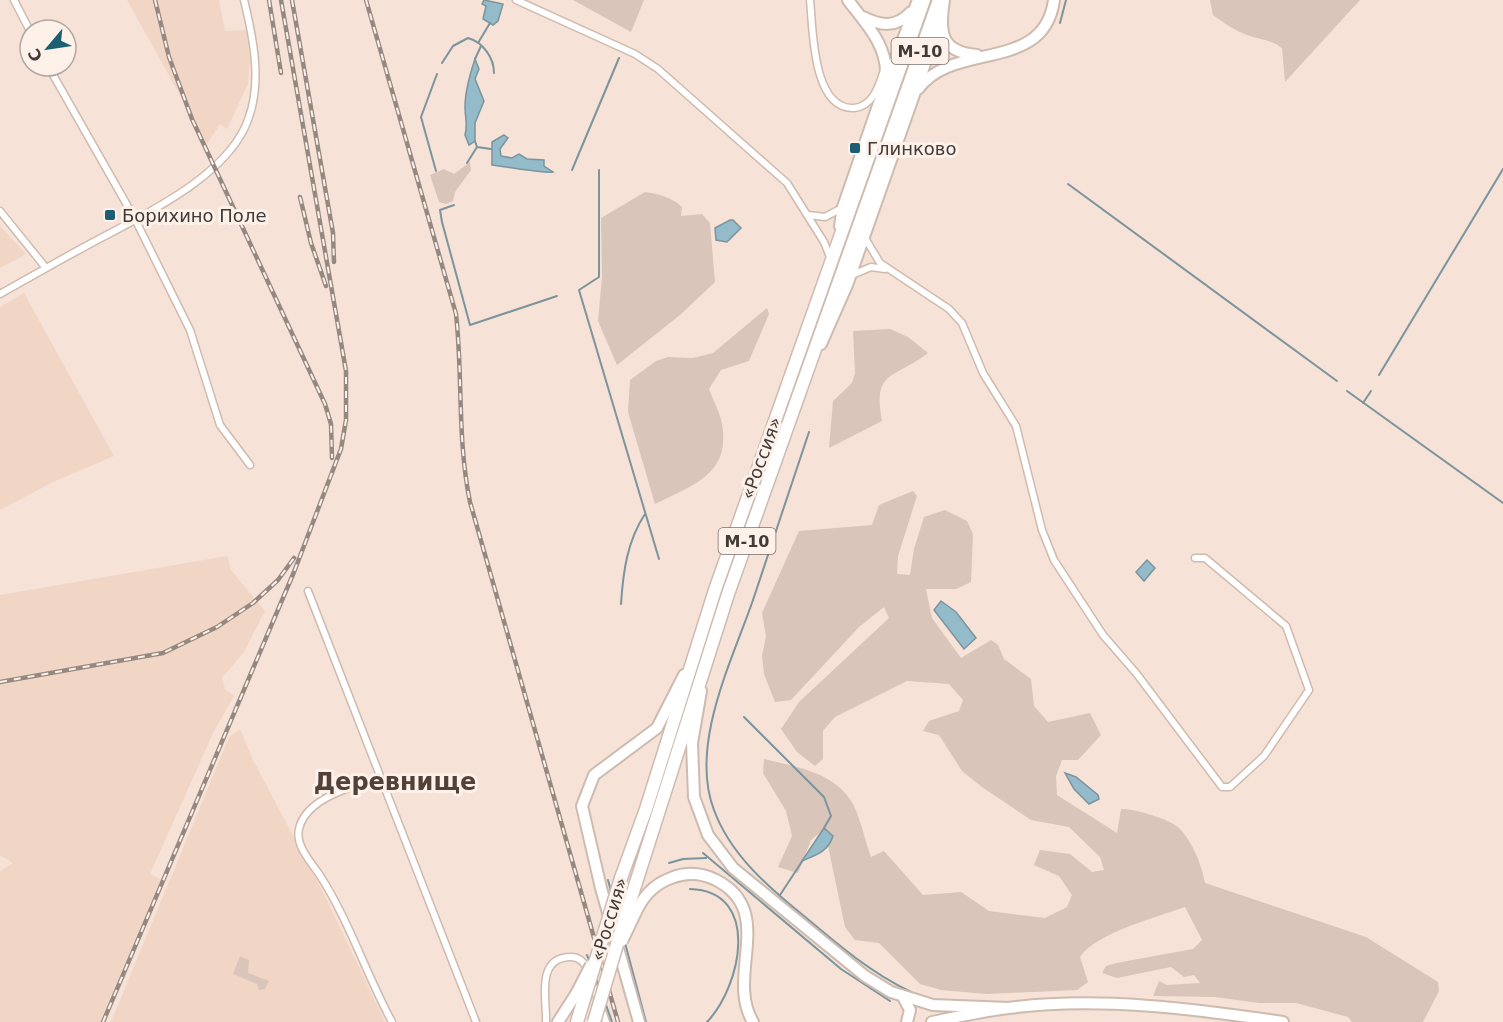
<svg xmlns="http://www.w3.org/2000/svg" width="1503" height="1022" font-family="'DejaVu Sans',sans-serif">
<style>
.built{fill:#f1d6c6}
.green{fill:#d9c5ba}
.water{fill:#94bbc9;stroke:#7b949d;stroke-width:1.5}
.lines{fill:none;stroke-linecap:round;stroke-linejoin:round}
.stream{stroke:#7b949d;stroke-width:2}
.street-casing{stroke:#cebbaf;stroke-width:9}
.primary-casing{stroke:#cebbaf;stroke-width:14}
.highway-casing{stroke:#cebbaf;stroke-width:15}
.street{stroke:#fff;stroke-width:6}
.primary{stroke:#fff;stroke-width:10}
.highway{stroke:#fff;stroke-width:12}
.rail-casing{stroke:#958880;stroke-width:4.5}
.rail{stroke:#fdf1ea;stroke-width:2;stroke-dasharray:7;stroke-linecap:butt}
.primary-bridge-casing{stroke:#cebbaf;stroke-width:14;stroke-linecap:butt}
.highway-bridge-casing{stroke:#cebbaf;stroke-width:15;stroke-linecap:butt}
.primary-bridge{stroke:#fff;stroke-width:10}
.highway-bridge{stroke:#fff;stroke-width:12}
.poi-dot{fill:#1c5e72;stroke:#fdf1ea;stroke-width:2}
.labels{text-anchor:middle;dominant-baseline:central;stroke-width:6;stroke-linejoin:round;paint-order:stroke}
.shield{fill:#fdf1ea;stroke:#7a716c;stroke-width:1.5}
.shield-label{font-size:16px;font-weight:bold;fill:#423a36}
.poi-label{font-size:18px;fill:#423a36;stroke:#fdf1ea;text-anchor:start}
.street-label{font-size:18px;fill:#423a36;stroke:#fdf1ea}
.district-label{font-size:24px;font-weight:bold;fill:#514138;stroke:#fdf1ea}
</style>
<rect width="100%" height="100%" fill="#f6e2d6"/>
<!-- built -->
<path class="built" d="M 127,0 L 219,0 L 225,31 L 247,30 L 250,57 L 248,84 L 227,129 L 220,124 L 207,144 Z
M 0,226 L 26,254 L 0,268 Z
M 24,293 L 114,456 L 55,481 L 0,510 L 0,307 Z
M 227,556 L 231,570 L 265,611 L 244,652 L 222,678 L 225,689 L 234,696 L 214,731 L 150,874 L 161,879 L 100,1022 L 0,1022 L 0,871 L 13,863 L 0,855 L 0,595 Z
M 240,729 L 253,760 L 324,894 L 385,1022 L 111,1022 L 229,737 Z"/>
<!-- green -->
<path class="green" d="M 573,0 L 644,0 L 631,32 Z
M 1210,0 L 1360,0 L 1285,82 L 1282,48 C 1271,39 1260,40 1247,35 C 1234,30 1224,23 1213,15 Z
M 470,162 L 471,170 L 455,192 L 453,201 L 446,204 L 439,202 L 430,175 L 444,169 L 454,174 Z
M 645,192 C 659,194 671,197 682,207 L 681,216 L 702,214 L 710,223 L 715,282 L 680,315 L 617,365 L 598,321 L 602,277 L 601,218 Z
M 767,308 L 769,314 L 749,361 L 721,370 L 709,389 C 713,400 720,412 722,424 C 731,475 692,485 655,504 L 628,412 L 630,380 L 656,361 L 668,357 L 693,358 L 713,353 Z
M 890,329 L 908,337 L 928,353 C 895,379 872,369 882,421 L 829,448 L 833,401 L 852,383 L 855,373 L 853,331 Z
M 913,491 L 917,496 L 898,556 L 897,574 L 910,575 L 914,549 L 924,517 L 945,510 L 967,521 L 973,534 L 971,582 L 956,589 L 926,589 L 932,618 L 961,658 L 991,640 L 998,645 L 1004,659 L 1031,679 L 1034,706 L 1048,722 L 1090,713 L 1101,735 L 1078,760 L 1062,760 L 1056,776 L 1057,795 L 1117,833 L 1121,809 C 1132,808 1170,819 1179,828 C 1192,841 1202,865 1205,883 L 1366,937 L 1438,982 L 1439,991 L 1423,1022 L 1352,1022 L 1348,1017 L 1296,1003 L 1259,1003 L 1215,997 L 1153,996 L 1159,981 L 1167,985 L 1200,983 L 1194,975 L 1184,977 L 1171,967 L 1117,978 L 1102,973 L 1106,966 L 1116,963 L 1193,949 L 1202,940 L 1185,907 C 1157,917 1096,933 1080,957 L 1088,982 L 1077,990 L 987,994 L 941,990 L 920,984 L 879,943 L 855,940 L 845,927 L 828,846 L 833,837 L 822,831 L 811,840 L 798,873 L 778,867 L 792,836 L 786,811 L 763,773 L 764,759 C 796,767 835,772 853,804 C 861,820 865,841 871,857 L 884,851 L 923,895 L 961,892 L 989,911 L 1045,918 L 1067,907 L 1072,895 L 1059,876 L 1034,865 L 1040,850 L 1070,854 L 1092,872 L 1104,870 L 1100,857 L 1069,827 L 1031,820 L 982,787 L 962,771 L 939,735 L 923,731 L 929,721 L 959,711 L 963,700 L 949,684 L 907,681 L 835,717 L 823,731 L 823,759 L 815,766 L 797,752 L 781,729 L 799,702 L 889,618 L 884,607 L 859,627 L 791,700 L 775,702 L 764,674 L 762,656 L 766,636 L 762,613 L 799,531 L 872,525 L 879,505 Z
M 240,956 L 249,960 L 248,973 L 269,981 L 265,989 L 259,990 L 257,984 L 233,974 Z"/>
<!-- water -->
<path class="water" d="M 484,0 L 503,4 L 498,21 L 493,25 L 483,19 L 486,6 L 482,4 Z
M 475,59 L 479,69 L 475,79 L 484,101 L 475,123 L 475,141 L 469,145 L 465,135 C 468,124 465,118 465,107 C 465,90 470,74 475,59 Z
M 504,135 L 508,138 L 500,149 L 501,156 L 512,158 L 519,154 L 527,159 L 544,160 L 544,166 L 553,172 C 547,174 502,166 492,165 L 492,142 Z
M 730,220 L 733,220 L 741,228 L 727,242 L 716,240 L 715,228 Z
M 1147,560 L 1155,568 L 1144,581 L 1136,572 Z
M 941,601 L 956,612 L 976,638 L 964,649 L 934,610 Z
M 1065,773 L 1076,777 L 1098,795 L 1099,799 L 1089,804 L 1074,789 Z
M 824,828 L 833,836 C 828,852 816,855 802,861 Z"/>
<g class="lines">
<!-- stream -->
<path class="stream" d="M 1060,23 L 1066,0
M 478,43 L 490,23
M 475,59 L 481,46
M 442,63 L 453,46 L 468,38 C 483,42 494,58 494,73
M 477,147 L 491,149
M 467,163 L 477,147 L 475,141
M 572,170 L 619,58
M 599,170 L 599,277 L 579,290 L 659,559
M 436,171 L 421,117 L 437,74
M 1068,184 L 1337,381
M 454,205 L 440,210 L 442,222 L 470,325 L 557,296
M 1379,375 L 1503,169
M 1347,391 L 1503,503
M 1363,403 L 1371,391
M 809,432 C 790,488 772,544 753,600 C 732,661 689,745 714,810 C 730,854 768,887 804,916 C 837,944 871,973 911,992
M 621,604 C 623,573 627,541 645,514
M 744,717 L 824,797 L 831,816 L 824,828
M 703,853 L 841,969 L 890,1001
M 669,863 L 683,859 L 706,858
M 608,880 L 611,891
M 690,889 C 762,891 741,987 707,1022
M 780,895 L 803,860
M 625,943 L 646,1022
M 587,955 L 590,963
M 595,977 L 600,988
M 605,1002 L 612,1022"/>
<!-- street casing -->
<g class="street-casing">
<path id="street" d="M 14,0 L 30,31
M 516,0 L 635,54 L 658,69 L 787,183 L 824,242 L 830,257
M 810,0 C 813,28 812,110 854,108 C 873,106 879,86 884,70
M 48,66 L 135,219 L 190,330 L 220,425 L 250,465
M 0,211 L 46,268
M 808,215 L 825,217 L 842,208
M 865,238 L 880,263 L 949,309 L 962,323 L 983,373 L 1016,426 L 1042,530 L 1054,560 L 1103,635 L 1136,673 L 1222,787 L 1230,787 L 1264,756 L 1309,690 L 1286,626 L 1205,558 L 1195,558
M 852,275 L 871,267 L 885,269
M 0,294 C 29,278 58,261 88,245 C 139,217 230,177 249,117 C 262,80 253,37 244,0
M 308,591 L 476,1022
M 380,777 C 354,787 306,797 299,829 C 295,845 311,862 319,874 C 349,920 366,974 392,1022
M 591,980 L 606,1022
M 546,1022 C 547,1000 535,957 571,957 C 580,957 585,963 588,971"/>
</g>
<!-- primary casing -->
<g class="primary-casing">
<path id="primary" d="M 848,0 C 865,23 887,44 886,75
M 944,0 C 939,32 940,52 977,55
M 863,17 C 881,26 896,28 911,12
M 918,89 C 954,40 1044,74 1054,0
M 840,226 L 843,207 L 880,100 L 918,0
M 821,344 L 847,285 L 941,18
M 701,691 L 692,743 L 694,797 L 708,835 L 733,868 L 865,976 L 891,992 L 933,1005 L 1009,1008
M 634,916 C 642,898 652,885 671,878 C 686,872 702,873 716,880 C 777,911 725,976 753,1022
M 903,997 L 910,1010 L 907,1022
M 558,1022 L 576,994
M 639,1022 L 601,888 L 582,806 L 594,775 L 657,728 L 684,675
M 932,1022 C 957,1017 983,1011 1009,1008 C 1095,996 1197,1009 1283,1022"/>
</g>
<!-- highway casing -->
<g class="highway-casing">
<path id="highway" d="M 621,878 L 646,809 L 715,590 L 924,0
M 626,914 L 728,594 L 939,0
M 577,1022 L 584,999"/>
</g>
<!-- street -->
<use href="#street" class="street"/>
<!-- primary -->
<use href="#primary" class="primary"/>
<!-- highway -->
<use href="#highway" class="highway"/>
<!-- rail casing -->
<g class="rail-casing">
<path id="rail" d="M 155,0 L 169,57 L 192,119 L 325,404 L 331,424 L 332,458
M 269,0 L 281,73
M 292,0 L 333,233 L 334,262
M 366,0 L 456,314 C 463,377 457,439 470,502 L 618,1022
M 300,197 L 311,243 L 326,286
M 0,682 L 163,653 L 217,627 L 253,603 L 278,580 L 294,558
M 103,1022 L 294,572 L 341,449 L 346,420 L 346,371 L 281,0"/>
</g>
<!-- rail -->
<use href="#rail" class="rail"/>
<!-- primary-bridge casing -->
<g class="primary-bridge-casing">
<path id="primary-bridge" d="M 622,941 L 634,916
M 576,994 L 591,965"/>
</g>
<!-- highway-bridge casing -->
<g class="highway-bridge-casing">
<path id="highway-bridge" d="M 584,999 L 621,878
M 594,1022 L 626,914"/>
</g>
<!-- primary-bridge -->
<use href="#primary-bridge" class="primary-bridge"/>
<!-- highway-bridge -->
<use href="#highway-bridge" class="highway-bridge"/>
</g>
<!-- markers -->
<g class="poi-dot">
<rect x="849" y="142" width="12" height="12" rx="3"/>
<rect x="104" y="209" width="12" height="12" rx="3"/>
</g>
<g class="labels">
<!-- shield labels -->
<g class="shield">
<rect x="891.5" y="38" width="57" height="26" rx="4.5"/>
<rect x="718.5" y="528" width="57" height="26" rx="4.5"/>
</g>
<g class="shield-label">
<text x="920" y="51">М-10</text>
<text x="747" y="541">М-10</text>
</g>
<!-- poi labels -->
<g class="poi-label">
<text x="867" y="148">Глинково</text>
<text x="122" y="215">Борихино Поле</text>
</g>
<!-- street labels -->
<g class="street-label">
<text transform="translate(761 458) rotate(-70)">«Россия»</text>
<text transform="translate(609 919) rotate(-73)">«Россия»</text>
</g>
<!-- district labels -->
<g class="district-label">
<text x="395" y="782">Деревнище</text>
</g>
</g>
<!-- north arrow -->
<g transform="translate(48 48) rotate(241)"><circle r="28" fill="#fdf1ea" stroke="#b2a8a2" stroke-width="1.5"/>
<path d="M0-4.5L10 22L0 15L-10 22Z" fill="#1c5e72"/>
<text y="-9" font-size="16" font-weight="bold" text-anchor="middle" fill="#423a36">С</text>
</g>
</svg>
